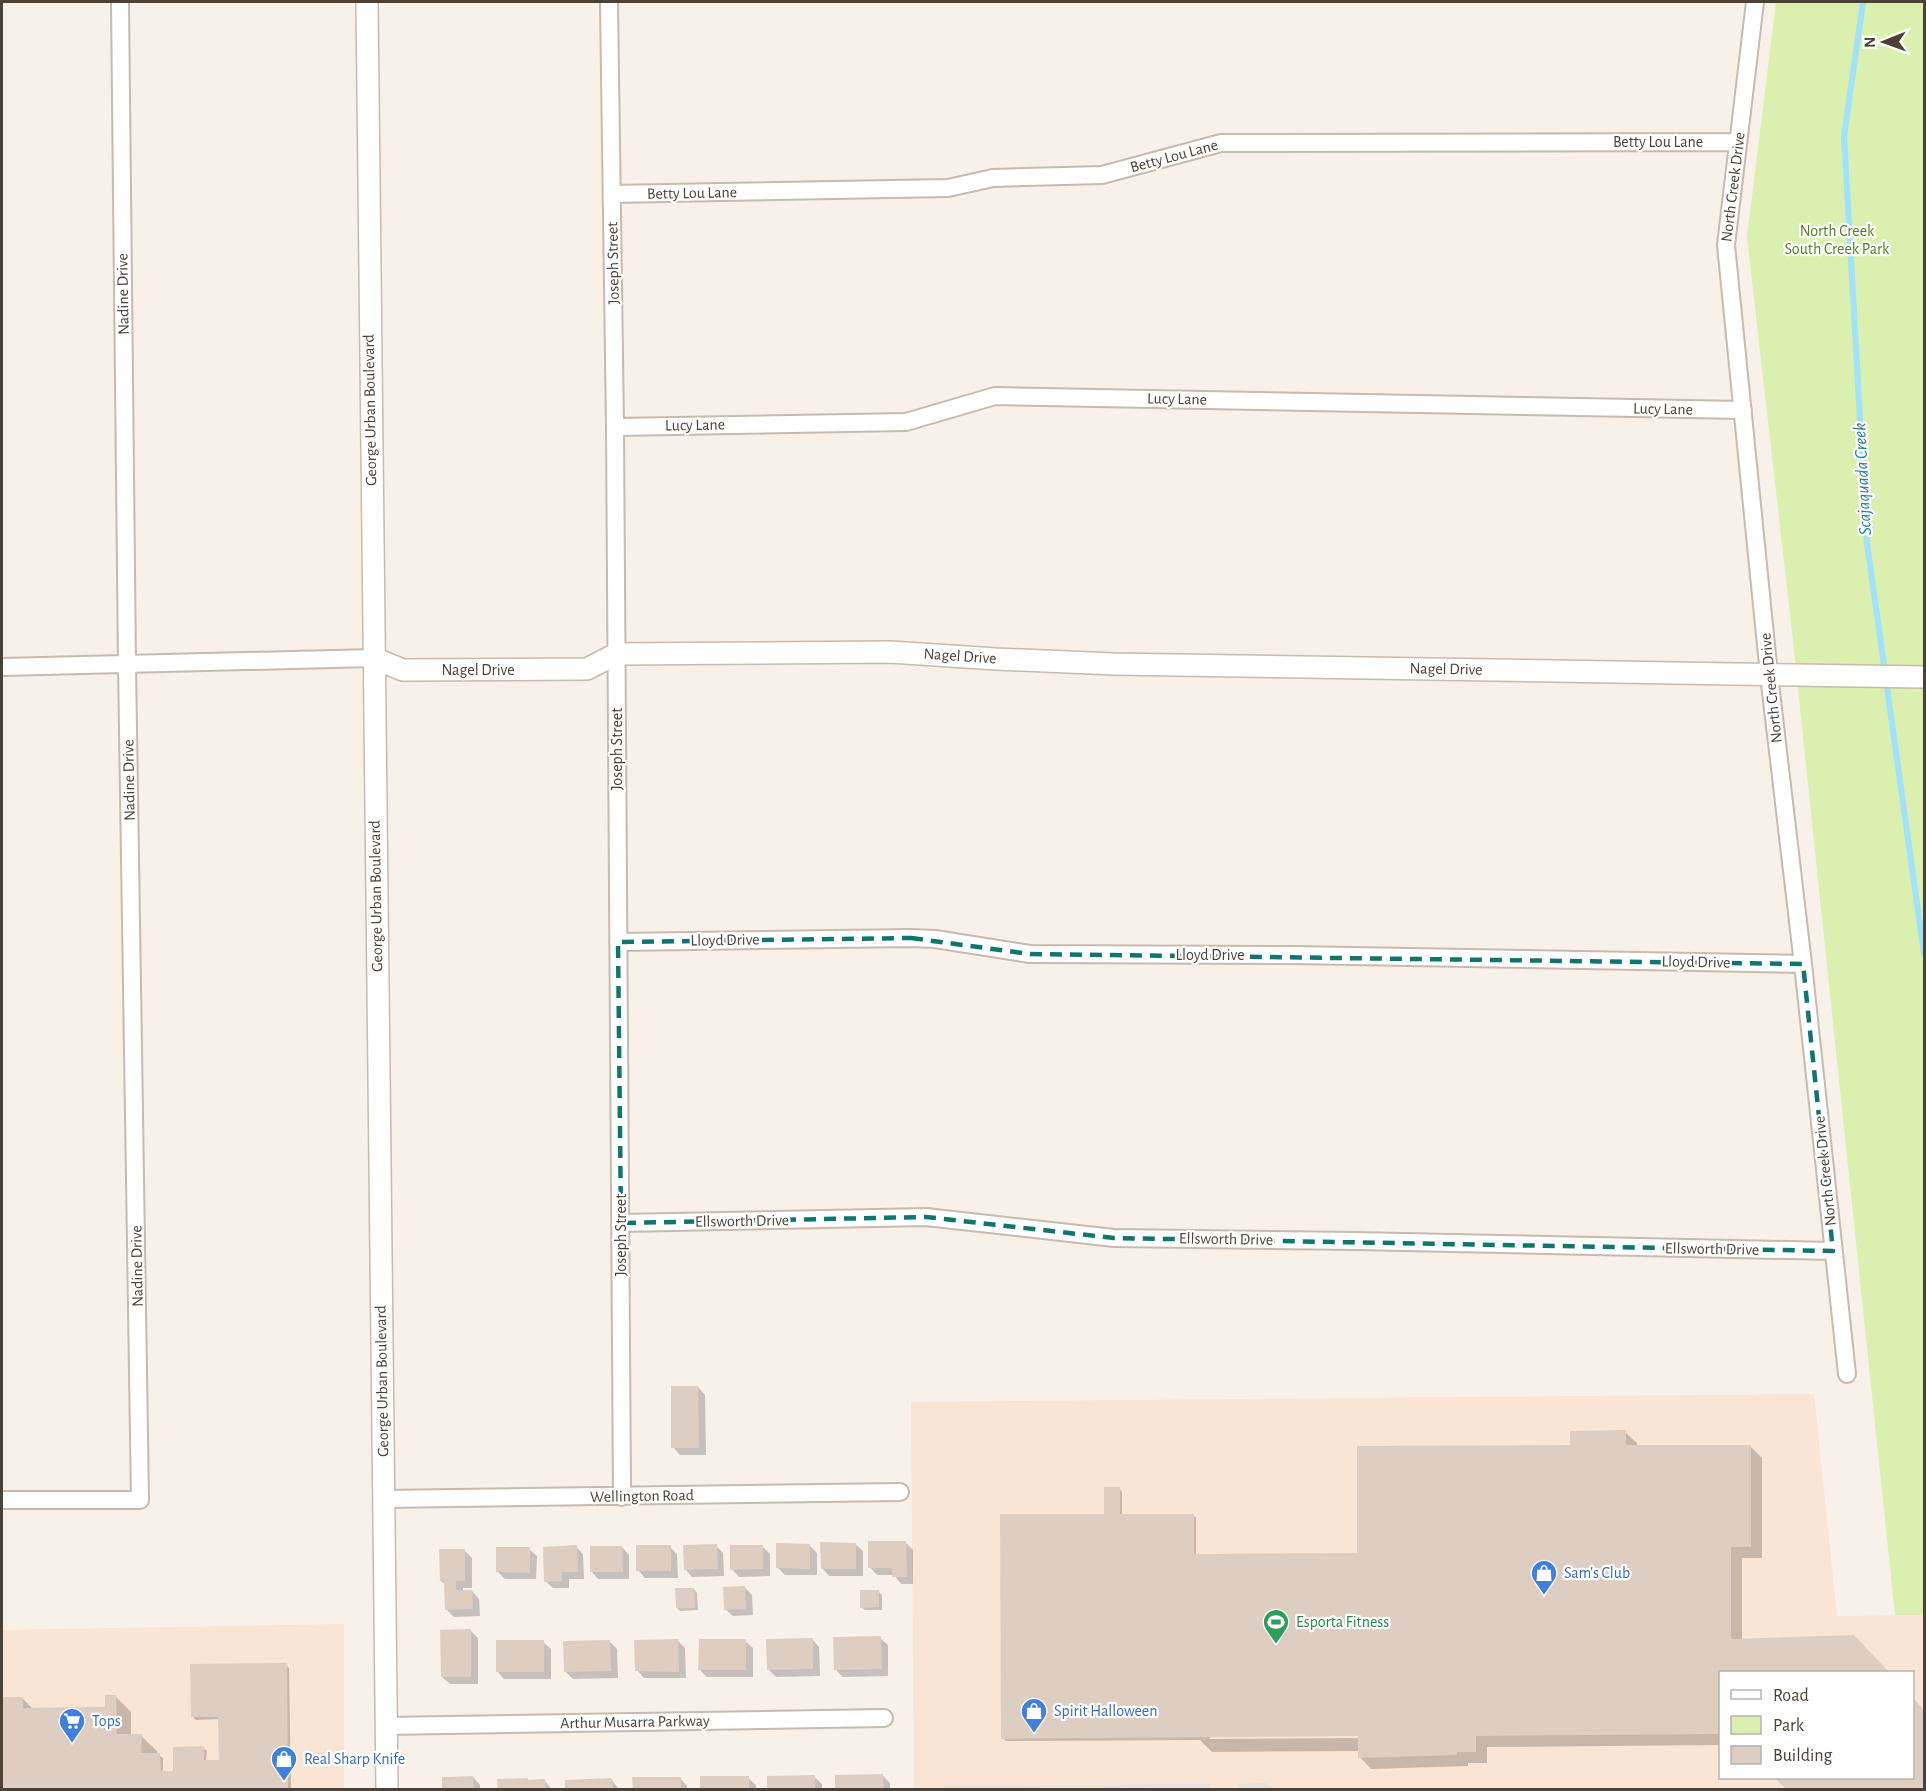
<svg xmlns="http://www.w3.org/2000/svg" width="1926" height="1791" font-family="'Alegreya Sans',sans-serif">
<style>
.commercial{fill:#fae4d4;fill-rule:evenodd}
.green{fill:#dbefaf}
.parking{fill:#e5e2df}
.shadow{fill:#0003;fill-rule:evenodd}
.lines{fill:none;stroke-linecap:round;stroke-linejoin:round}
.stream{stroke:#a1e1f9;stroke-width:6}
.building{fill:#ddcec1}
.minor-casing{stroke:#c7baae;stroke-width:20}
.tertiary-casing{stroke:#c7baae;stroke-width:24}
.minor{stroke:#fff;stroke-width:16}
.tertiary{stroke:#fff;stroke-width:21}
.marked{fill:none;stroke:#0f766e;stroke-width:4.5;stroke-dasharray:12 8;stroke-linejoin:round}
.labels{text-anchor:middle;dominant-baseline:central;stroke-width:4.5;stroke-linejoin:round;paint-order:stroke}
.street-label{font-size:16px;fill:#4c4137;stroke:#fff}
.park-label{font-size:16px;fill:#538021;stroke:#fff}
.shop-label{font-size:16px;fill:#366cbe;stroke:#fff;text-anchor:start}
.leisure-label{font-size:16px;fill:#27864d;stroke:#fff;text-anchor:start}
.water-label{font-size:18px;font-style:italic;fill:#1e7da2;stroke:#fff}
</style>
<rect width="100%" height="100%" fill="#f7f1ea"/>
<!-- commercial -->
<path class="commercial" d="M 1814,1394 L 1837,1616 L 1924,1615 L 1924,1789 L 914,1789 L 911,1402 ZM 1720,1672 L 1912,1672 L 1912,1778 L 1720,1778 Z
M 344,1624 L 344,1789 L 2,1789 L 2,1630 Z"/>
<!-- green -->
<path class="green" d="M 1776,2 L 1924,2 L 1924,1615 L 1895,1615 L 1793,641 L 1747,237 Z"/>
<!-- parking -->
<path class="parking" d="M 1266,1783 L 1276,1789 L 1239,1789 L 1239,1784 Z
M 1210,1784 L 1210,1790 L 944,1789 L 944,1786 Z"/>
<!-- shadow -->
<path class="shadow" d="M 698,1387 L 705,1395 L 706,1455 L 680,1455 L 673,1447 Z
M 1625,1432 L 1637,1443 L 1637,1447 L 1750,1446 L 1762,1458 L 1762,1558 L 1742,1558 L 1742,1640 L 1854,1637 L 1888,1672 L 1720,1672 L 1720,1745 L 1487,1747 L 1487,1763 L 1468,1763 L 1468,1766 L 1371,1769 L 1360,1757 L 1360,1751 L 1212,1752 L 1200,1740 L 1006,1741 L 1003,1738 L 1119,1488 L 1122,1492 L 1122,1516 L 1193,1515 L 1196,1518 L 1196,1555 L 1359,1554 L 1571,1446 ZM 1365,1735 L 1366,1738 L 1210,1739 L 1210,1736 Z
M 906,1543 L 913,1550 L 913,1584 L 901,1584 L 894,1575 L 877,1575 L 870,1567 Z
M 855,1544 L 863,1551 L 863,1576 L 829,1576 L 822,1568 Z
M 809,1545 L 817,1553 L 817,1575 L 785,1575 L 778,1568 Z
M 716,1546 L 723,1553 L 724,1576 L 692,1577 L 685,1569 Z
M 762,1546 L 770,1554 L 770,1576 L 739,1577 L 732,1569 Z
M 576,1547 L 583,1554 L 584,1579 L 569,1579 L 569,1588 L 553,1588 L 545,1581 Z
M 622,1547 L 629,1555 L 629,1579 L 598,1579 L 591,1571 Z
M 670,1547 L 677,1554 L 678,1578 L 645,1578 L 638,1570 Z
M 529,1549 L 537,1556 L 536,1579 L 505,1579 L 498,1572 Z
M 464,1550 L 472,1558 L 472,1588 L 463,1588 L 463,1591 L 472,1591 L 479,1599 L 480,1616 L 454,1617 L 446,1609 L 446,1585 L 441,1581 Z
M 745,1588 L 752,1595 L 753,1615 L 733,1616 L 725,1609 Z
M 694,1589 L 697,1593 L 698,1610 L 680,1611 L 677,1608 Z
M 879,1592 L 882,1595 L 882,1610 L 865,1610 L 861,1607 Z
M 471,1631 L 478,1638 L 478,1684 L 450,1684 L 442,1677 Z
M 880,1638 L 888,1645 L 888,1676 L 843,1677 L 836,1670 Z
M 812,1639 L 819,1647 L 820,1676 L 776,1677 L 768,1669 Z
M 677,1640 L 685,1648 L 686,1678 L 644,1678 L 637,1670 Z
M 609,1641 L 617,1649 L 618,1678 L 573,1679 L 566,1672 Z
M 745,1641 L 753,1648 L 753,1677 L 707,1677 L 700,1670 Z
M 543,1642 L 551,1649 L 551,1679 L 504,1679 L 497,1671 Z
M 286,1665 L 289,1668 L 291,1790 L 2,1790 L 2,1699 L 22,1698 L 34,1710 L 106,1709 L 115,1696 L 131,1712 L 131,1736 L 141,1736 L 157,1751 L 157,1754 L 163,1758 L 163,1773 L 175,1772 L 203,1748 L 207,1751 L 206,1761 L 221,1761 L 220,1719 L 196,1720 L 192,1716 Z
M 1912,1699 L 1924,1711 L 1924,1790 L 1789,1790 L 1777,1778 L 1912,1778 Z
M 883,1776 L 890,1783 L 890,1790 L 837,1790 Z
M 473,1777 L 480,1785 L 480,1790 L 444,1790 Z
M 814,1777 L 822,1784 L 822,1790 L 769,1790 Z
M 680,1778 L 687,1786 L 687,1790 L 634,1790 Z
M 748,1778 L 756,1785 L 756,1790 L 702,1790 Z
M 527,1779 L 530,1781 L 545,1781 L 552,1790 L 499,1790 Z
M 612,1780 L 619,1790 L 567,1790 Z"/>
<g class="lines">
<!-- stream -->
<path class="stream" d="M 1863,2 L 1844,136 L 1867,543 L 1924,954"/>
</g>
<!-- building -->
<path class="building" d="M 671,1386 L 698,1386 L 699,1448 L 671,1448 Z
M 1626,1430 L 1626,1445 L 1751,1445 L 1751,1547 L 1731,1547 L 1731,1639 L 1854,1635 L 1889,1672 L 1720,1672 L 1720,1734 L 1476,1736 L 1476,1752 L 1457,1752 L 1457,1755 L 1358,1758 L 1358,1736 L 1001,1739 L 1000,1514 L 1104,1514 L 1104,1487 L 1120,1487 L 1120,1514 L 1194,1514 L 1194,1554 L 1357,1553 L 1357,1446 L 1570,1445 L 1570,1431 Z
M 868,1541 L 906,1541 L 907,1577 L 892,1577 L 892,1568 L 868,1568 Z
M 820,1542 L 856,1543 L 856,1569 L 821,1569 Z
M 776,1543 L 810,1544 L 810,1569 L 776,1568 Z
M 717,1544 L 718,1569 L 684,1570 L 683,1545 Z
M 577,1545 L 578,1572 L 562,1572 L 562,1581 L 544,1582 L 543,1547 Z
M 636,1545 L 671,1545 L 671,1571 L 636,1571 Z
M 730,1545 L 763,1545 L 763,1569 L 730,1570 Z
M 590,1546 L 622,1546 L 623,1572 L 590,1572 Z
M 496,1547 L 530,1547 L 530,1573 L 496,1572 Z
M 439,1549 L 465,1549 L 465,1581 L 456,1581 L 456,1590 L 472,1590 L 473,1609 L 445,1610 L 444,1581 L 440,1581 Z
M 745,1586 L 746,1609 L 724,1610 L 723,1587 Z
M 675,1588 L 694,1588 L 695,1608 L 676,1608 Z
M 860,1590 L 879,1590 L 879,1607 L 860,1608 Z
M 471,1629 L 471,1677 L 441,1677 L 440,1630 Z
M 881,1636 L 882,1669 L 834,1670 L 833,1637 Z
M 813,1638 L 813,1669 L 767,1670 L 766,1639 Z
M 678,1639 L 679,1672 L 635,1671 L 634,1640 Z
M 699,1639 L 746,1639 L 746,1670 L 698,1670 Z
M 496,1640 L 544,1640 L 544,1672 L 496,1672 Z
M 610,1640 L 611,1671 L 564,1672 L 563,1641 Z
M 287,1663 L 288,1790 L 2,1790 L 2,1697 L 23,1697 L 23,1708 L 105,1707 L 105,1695 L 116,1695 L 117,1734 L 142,1734 L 141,1753 L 160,1753 L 161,1771 L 173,1771 L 173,1747 L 204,1746 L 204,1760 L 219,1760 L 218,1717 L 191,1717 L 190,1664 Z
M 1912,1697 L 1924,1710 L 1924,1790 L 1787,1790 L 1775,1778 L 1912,1778 Z
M 883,1774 L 884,1790 L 835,1790 L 835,1775 Z
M 815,1775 L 815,1790 L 767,1790 L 767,1776 Z
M 473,1776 L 474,1790 L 442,1790 L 442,1777 Z
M 700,1776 L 749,1776 L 749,1790 L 700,1790 Z
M 632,1777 L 681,1777 L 681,1790 L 633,1790 Z
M 528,1778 L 528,1780 L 545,1779 L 546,1790 L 498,1790 L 497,1779 Z
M 612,1778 L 613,1790 L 565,1790 L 565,1780 Z"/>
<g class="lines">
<!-- minor casing -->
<g class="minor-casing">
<path id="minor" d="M 609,2 L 615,427 L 622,1497
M 1755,2 L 1726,245 L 1769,675 L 1803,964 L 1847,1374
M 612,194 L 948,188 L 993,178 L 1102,175 L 1221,143 L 1738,142
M 615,427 L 906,422 L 995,396 L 1743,410
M 2,667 L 373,658
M 618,942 L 911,938 L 935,939 L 1030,954 L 1294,955 L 1803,964
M 621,1223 L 926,1217 L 1114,1238 L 1356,1241 L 1833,1251
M 383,1499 L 900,1492
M 2,1500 L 140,1500 L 127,664 L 120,2
M 386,1726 L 884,1718"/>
</g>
<!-- tertiary casing -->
<g class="tertiary-casing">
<path id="tertiary" d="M 367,2 L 387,1790
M 373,658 L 403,670 L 587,669 L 616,654 L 890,652 L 996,659 L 1114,664 L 1924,677"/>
</g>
<!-- minor -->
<use href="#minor" class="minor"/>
<!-- tertiary -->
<use href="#tertiary" class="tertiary"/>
</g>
<!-- marked area -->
<path class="marked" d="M 911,938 L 1030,954 L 1803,964 L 1833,1251 L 1114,1238 L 926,1217 L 621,1223 L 618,942 Z"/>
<!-- icons -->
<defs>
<g id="shop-pin" transform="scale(1.35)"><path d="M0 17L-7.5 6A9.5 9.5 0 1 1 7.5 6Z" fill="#3f7fe0" stroke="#fff"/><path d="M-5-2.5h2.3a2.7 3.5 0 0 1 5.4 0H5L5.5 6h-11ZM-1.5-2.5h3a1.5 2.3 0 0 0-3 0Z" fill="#fff"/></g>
<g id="stadium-pin" transform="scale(1.35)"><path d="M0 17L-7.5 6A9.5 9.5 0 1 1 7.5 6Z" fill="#2e9e5b" stroke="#fff"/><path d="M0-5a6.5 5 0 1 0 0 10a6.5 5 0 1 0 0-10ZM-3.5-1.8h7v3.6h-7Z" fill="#fff"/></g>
<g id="supermarket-pin" transform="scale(1.35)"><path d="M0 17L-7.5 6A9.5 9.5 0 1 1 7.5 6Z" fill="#3f7fe0" stroke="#fff"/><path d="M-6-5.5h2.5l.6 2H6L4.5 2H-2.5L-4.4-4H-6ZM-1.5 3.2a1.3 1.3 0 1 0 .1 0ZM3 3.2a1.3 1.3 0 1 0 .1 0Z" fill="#fff"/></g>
</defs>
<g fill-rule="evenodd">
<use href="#shop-pin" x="1544" y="1573"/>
<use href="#stadium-pin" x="1276" y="1622"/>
<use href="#shop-pin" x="1034" y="1711"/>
<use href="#supermarket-pin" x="72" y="1721"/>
<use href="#shop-pin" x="284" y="1759"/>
</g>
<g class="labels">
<!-- street labels -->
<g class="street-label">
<text x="1658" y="142">Betty Lou Lane</text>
<text transform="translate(1174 156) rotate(-15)">Betty Lou Lane</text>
<text transform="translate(1733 187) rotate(-83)">North Creek Drive</text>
<text transform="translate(692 193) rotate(-1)">Betty Lou Lane</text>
<text transform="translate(613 263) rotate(-91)">Joseph Street</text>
<text transform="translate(123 294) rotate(-91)">Nadine Drive</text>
<text transform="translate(1177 399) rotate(1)">Lucy Lane</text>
<text transform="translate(1663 409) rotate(1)">Lucy Lane</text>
<text transform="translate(370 410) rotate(-91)">George Urban Boulevard</text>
<text transform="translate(695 425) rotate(-1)">Lucy Lane</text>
<text transform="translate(960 656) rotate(4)">Nagel Drive</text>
<text transform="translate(1446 669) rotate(1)">Nagel Drive</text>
<text x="478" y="670">Nagel Drive</text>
<text transform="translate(1771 688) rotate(-96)">North Creek Drive</text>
<text transform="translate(617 749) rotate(-90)">Joseph Street</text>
<text transform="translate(129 780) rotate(-91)">Nadine Drive</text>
<text transform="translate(376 896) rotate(-91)">George Urban Boulevard</text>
<text transform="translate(725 940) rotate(-1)">Lloyd Drive</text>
<text x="1210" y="955">Lloyd Drive</text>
<text transform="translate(1696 962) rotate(1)">Lloyd Drive</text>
<text transform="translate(1825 1171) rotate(-96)">North Creek Drive</text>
<text transform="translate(742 1221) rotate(-1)">Ellsworth Drive</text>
<text transform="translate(621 1235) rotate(-90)">Joseph Street</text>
<text transform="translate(1226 1239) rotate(1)">Ellsworth Drive</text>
<text transform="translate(1712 1249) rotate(1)">Ellsworth Drive</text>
<text transform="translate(137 1266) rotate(-91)">Nadine Drive</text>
<text transform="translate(382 1381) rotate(-91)">George Urban Boulevard</text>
<text transform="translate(642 1496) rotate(-1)">Wellington Road</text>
<text transform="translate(635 1722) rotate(-1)">Arthur Musarra Parkway</text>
</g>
<!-- park labels -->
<g class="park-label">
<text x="1837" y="231">North Creek<tspan x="1837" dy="18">South Creek Park</tspan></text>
</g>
<!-- shop labels -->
<g class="shop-label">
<text x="1564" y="1573">Sam's Club</text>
<text x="1054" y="1711">Spirit Halloween</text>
<text x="92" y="1721">Tops</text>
<text x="304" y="1759">Real Sharp Knife</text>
</g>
<!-- leisure labels -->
<g class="leisure-label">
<text x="1296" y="1622">Esporta Fitness</text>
</g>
<!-- water labels -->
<g class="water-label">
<text transform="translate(1863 479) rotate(-93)">Scajaquada Creek</text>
</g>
</g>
<!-- border -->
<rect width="1926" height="1791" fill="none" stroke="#4c4137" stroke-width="6"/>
<!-- legend -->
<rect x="1719" y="1671" width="195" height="108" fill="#ffffff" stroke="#b7b3af" stroke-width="1.5"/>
<rect x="1731" y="1690" width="30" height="9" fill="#ffffff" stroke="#b7b3af" stroke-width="1.5"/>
<text x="1773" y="1701" font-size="18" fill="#4c4137">Road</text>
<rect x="1731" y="1716" width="30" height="18" fill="#dbefaf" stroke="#b7b3af" stroke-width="1.5"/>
<text x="1773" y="1731" font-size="18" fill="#4c4137">Park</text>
<rect x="1731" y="1746" width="30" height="18" fill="#ddcec1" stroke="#b7b3af" stroke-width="1.5"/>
<text x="1773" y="1761" font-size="18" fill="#4c4137">Building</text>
<!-- north arrow -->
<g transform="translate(1884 42) rotate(269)" stroke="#ffffff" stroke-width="4.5" paint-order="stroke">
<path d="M0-4.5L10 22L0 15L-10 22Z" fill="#4c4137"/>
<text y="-9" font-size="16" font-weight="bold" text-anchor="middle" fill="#4c4137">N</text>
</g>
</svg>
